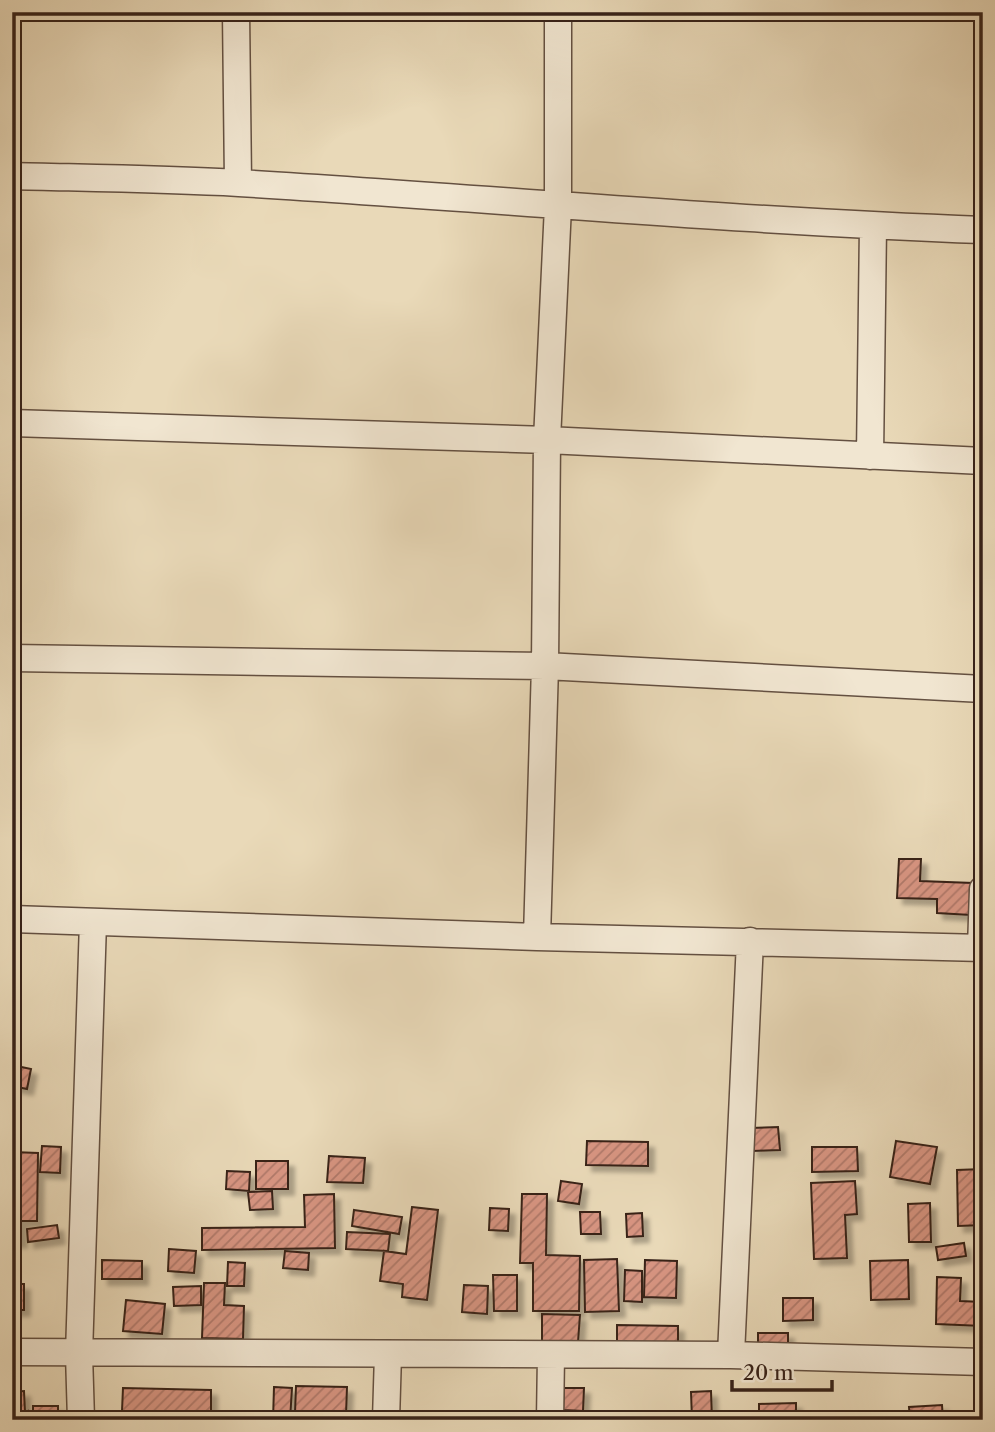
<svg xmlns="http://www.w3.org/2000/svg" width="995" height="1432" font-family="'Libre Caslon Text',serif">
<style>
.building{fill:url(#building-hatch);stroke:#372219;stroke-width:2;filter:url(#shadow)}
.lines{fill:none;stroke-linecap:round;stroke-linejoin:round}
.street-casing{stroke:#645041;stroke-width:29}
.street{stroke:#f1e6d1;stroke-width:26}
</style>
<defs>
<pattern id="building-hatch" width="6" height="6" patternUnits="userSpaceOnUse" patternTransform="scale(1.75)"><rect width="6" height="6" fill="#d89582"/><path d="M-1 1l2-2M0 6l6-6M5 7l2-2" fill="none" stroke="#b0796a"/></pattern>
<filter id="shadow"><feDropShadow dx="6" dy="6" stdDeviation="2" flood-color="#0004"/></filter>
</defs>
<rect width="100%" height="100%" fill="#e9d9b8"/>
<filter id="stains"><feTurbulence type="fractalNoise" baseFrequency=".00286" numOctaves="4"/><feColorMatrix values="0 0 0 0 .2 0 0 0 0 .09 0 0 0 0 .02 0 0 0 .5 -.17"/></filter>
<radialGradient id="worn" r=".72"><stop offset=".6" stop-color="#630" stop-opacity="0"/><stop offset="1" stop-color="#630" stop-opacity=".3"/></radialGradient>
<!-- building -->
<path class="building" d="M 899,859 L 921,859 L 920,881 L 973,883 L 971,915 L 937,913 L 937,899 L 897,898 Z
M 12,1065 L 31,1069 L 27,1089 L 12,1086 Z
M 778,1127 L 780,1150 L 752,1151 L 751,1128 Z
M 587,1141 L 648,1142 L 648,1166 L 586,1165 Z
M 896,1141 L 937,1147 L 930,1184 L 890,1177 Z
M 42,1146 L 61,1147 L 60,1173 L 40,1172 Z
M 812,1147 L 857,1147 L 858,1171 L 812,1172 Z
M 12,1152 L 38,1153 L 37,1221 L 21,1221 L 21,1242 L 12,1241 Z
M 329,1156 L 365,1158 L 363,1183 L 327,1182 Z
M 256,1161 L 288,1161 L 288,1189 L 256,1189 Z
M 983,1169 L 983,1225 L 958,1226 L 957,1170 Z
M 227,1171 L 250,1172 L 249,1191 L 226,1189 Z
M 561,1181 L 582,1184 L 579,1204 L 558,1201 Z
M 855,1181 L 857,1214 L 845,1215 L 847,1258 L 814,1259 L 811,1183 Z
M 272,1191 L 273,1209 L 250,1210 L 248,1192 Z
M 334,1194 L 335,1248 L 202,1250 L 202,1228 L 305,1227 L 304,1195 Z
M 522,1194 L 547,1194 L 546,1255 L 580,1256 L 579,1311 L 533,1311 L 533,1263 L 520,1263 Z
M 930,1203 L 931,1242 L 909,1242 L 908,1204 Z
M 412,1207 L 438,1210 L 427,1300 L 402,1297 L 403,1284 L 380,1281 L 384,1251 L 406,1254 Z
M 490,1208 L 509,1209 L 508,1231 L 489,1230 Z
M 354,1210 L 402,1217 L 399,1234 L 352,1226 Z
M 580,1212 L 600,1212 L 601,1234 L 581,1234 Z
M 642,1213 L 643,1236 L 627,1237 L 626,1214 Z
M 57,1225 L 59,1238 L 28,1242 L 27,1229 Z
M 347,1232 L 390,1234 L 388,1251 L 346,1249 Z
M 964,1243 L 966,1256 L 938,1260 L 936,1247 Z
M 169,1249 L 196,1251 L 194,1273 L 168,1271 Z
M 285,1251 L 309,1253 L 308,1270 L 283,1268 Z
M 617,1259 L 619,1311 L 585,1312 L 584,1260 Z
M 102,1260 L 142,1261 L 142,1279 L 102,1279 Z
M 645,1260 L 677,1261 L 676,1298 L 644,1297 Z
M 908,1260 L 909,1299 L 871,1300 L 870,1261 Z
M 228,1262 L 245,1263 L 244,1286 L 227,1286 Z
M 625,1270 L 642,1271 L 642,1302 L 624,1301 Z
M 493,1275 L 517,1275 L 517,1311 L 494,1311 Z
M 937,1277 L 961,1278 L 960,1301 L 983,1302 L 983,1326 L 936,1324 Z
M 204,1283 L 225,1283 L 224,1305 L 244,1306 L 243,1339 L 202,1338 Z
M 12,1284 L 24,1284 L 24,1310 L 12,1310 Z
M 464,1285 L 488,1286 L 487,1314 L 462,1312 Z
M 201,1286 L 201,1305 L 174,1306 L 173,1287 Z
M 783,1298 L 813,1298 L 813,1320 L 783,1321 Z
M 126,1300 L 165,1304 L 162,1334 L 123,1331 Z
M 542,1314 L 580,1315 L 578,1342 L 542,1342 Z
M 617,1325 L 678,1326 L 678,1346 L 617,1344 Z
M 758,1333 L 788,1333 L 788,1345 L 758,1345 Z
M 296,1386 L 347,1387 L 346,1415 L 295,1413 Z
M 274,1387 L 292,1388 L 290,1420 L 273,1420 Z
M 123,1388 L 211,1390 L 211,1414 L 122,1411 Z
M 564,1388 L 584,1388 L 583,1411 L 563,1410 Z
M 24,1391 L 25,1412 L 28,1411 L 28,1420 L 12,1420 L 12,1392 Z
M 711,1391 L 712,1420 L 692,1420 L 691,1392 Z
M 796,1403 L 796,1420 L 759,1420 L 759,1404 Z
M 942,1405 L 943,1420 L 910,1420 L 909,1407 Z
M 33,1406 L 58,1406 L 58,1420 L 33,1420 Z"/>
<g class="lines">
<!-- street casing -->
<g class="street-casing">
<path id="street" d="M 236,12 L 238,183
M 12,176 C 88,178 164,179 239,183 C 487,198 734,221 983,230
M 12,423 L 547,440 L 983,461
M 870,456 L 873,226
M 12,658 L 545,666 L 983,689
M 12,919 L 537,937 L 983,948
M 537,937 L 545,666 L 547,440 L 558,206 L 558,12
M 981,948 L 983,889
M 12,1352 L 731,1355 L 983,1362
M 731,1355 L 750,941
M 81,1420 L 79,1354 L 93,922
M 386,1420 L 388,1354
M 550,1420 L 551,1355"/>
</g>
<!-- street -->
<use href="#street" class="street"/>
</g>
<!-- margin -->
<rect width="995" height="1432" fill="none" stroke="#e9d9b8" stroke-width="42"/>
<rect x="14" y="14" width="967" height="1404" fill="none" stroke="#372219" stroke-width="3.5"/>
<rect x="21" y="21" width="953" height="1390" fill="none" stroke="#372219" stroke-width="2"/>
<!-- scale -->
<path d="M732 1380v10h100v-10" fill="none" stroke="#372219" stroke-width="3.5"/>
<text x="743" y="1380" font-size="21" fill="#372219" stroke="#f1e6d1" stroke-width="5" paint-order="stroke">20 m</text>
<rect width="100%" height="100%" filter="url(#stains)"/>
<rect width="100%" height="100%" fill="url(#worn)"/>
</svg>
